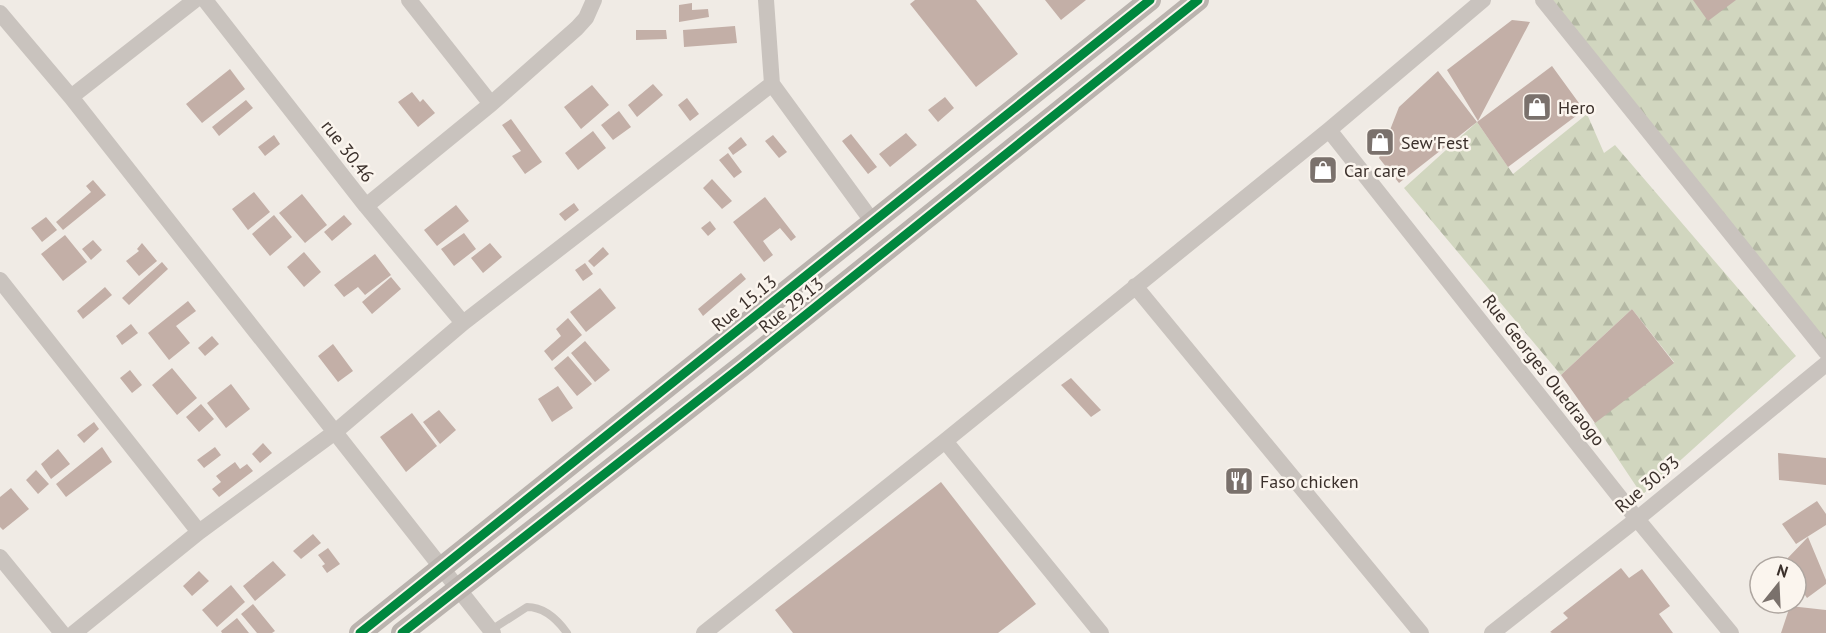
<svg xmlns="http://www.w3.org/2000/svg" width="1826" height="633" font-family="'PT Sans',sans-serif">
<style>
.forest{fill:url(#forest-firs)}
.building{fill:#c3afa7}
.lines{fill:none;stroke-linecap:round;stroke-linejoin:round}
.service{stroke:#c9c3be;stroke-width:8}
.minor{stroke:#c9c3be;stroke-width:16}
.secondary{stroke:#bab3ae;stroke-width:22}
.cycleway-casing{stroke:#fbf5ee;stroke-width:13}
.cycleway{stroke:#00873e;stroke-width:9}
.labels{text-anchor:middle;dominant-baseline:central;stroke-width:5;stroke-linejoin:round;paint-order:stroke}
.poi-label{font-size:18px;fill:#3b302b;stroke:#fbf5ee;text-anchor:start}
.street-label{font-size:18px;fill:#3b302b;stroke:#fbf5ee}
</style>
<defs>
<pattern id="forest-firs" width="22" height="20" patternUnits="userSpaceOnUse" patternTransform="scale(1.5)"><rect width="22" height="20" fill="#d1d6bf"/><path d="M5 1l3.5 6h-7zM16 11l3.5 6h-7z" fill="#b4b8a4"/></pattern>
</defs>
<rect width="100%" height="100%" fill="#f0ebe5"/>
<!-- forest -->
<path class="forest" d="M 1543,0 L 1826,0 L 1826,351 Z
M 1587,114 L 1604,153 L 1615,145 L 1796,356 L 1642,495 L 1594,423 L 1674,362 L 1632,309 L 1561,375 L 1404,188 L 1477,122 L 1513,174 Z"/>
<!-- building -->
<path class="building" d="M 915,0 L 976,0 L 1018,54 L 976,87 L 910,4 Z
M 1045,0 L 1086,0 L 1061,20 Z
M 1693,0 L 1736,0 L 1708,21 Z
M 692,3 L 692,10 L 708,9 L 709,17 L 679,22 L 679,5 Z
M 1512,20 L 1530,22 L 1478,121 L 1447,70 Z
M 735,26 L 737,43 L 684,47 L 683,30 Z
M 636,30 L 666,30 L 667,39 L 636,40 Z
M 1552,66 L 1584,110 L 1508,167 L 1477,122 Z
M 230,69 L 245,89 L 202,123 L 186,104 Z
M 1438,71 L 1477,122 L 1399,183 L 1379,158 L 1399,107 Z
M 653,84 L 663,95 L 637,117 L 628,105 Z
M 592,85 L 609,105 L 581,129 L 564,107 Z
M 412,92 L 420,102 L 423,99 L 435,113 L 418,127 L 398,102 Z
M 945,97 L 954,108 L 938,122 L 928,110 Z
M 687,98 L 699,114 L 690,121 L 678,105 Z
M 246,100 L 253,108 L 219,136 L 212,127 Z
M 619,111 L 631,127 L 613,140 L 601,125 Z
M 511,119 L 542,162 L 525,174 L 512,156 L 521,151 L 502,125 Z
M 593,131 L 606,148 L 578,170 L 565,153 Z
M 906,133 L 917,145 L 890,167 L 879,154 Z
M 851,134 L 877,167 L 868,174 L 842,141 Z
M 274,135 L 280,144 L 265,156 L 258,147 Z
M 773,135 L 787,152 L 779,158 L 765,141 Z
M 741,137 L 747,145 L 733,155 L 728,148 Z
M 728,153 L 742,172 L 734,178 L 719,160 Z
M 712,179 L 732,201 L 722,209 L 703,188 Z
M 93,180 L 106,195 L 63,230 L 56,222 L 91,192 L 86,186 Z
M 254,192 L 270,212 L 248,230 L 232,209 Z
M 302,194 L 327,225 L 305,243 L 279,213 Z
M 765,197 L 796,237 L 791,241 L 780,228 L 763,241 L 773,255 L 764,262 L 733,222 Z
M 574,203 L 579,210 L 565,221 L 559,214 Z
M 456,205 L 469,221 L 437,246 L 424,230 Z
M 274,215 L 292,237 L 270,256 L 252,234 Z
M 344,215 L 352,224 L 332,241 L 324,232 Z
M 46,217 L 57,230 L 42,242 L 31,228 Z
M 710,221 L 716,229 L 708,236 L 701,228 Z
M 464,233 L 476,249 L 454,266 L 441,249 Z
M 65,235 L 87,262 L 63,281 L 41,254 Z
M 93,240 L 102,250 L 91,260 L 82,249 Z
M 142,243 L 157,261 L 139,276 L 126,261 L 139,251 L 137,249 Z
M 490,243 L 502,257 L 483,273 L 471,258 Z
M 603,247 L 609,254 L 594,267 L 588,261 Z
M 304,252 L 321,272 L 304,287 L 287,267 Z
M 375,254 L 391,275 L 365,295 L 358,287 L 344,297 L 334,285 Z
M 162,262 L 168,269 L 129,305 L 122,298 Z
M 585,263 L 593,274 L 583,281 L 575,270 Z
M 741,273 L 746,279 L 703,316 L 698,309 Z
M 391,277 L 401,289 L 372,314 L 362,302 Z
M 105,287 L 112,295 L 83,319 L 77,311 Z
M 600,288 L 616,308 L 586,332 L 570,312 Z
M 188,301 L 196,311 L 176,326 L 190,343 L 169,360 L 148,333 Z
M 1632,309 L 1674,363 L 1595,423 L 1561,375 Z
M 568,318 L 582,335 L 552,361 L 544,351 L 561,336 L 556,329 Z
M 131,324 L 138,333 L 122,345 L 116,336 Z
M 212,336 L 219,344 L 205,356 L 198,348 Z
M 585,341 L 610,370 L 595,382 L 571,353 Z
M 333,344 L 353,371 L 338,382 L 318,356 Z
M 568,356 L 592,384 L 577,396 L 554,368 Z
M 172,368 L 197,398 L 177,415 L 152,385 Z
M 130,370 L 142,385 L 132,393 L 120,378 Z
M 1071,378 L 1101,410 L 1091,417 L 1061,385 Z
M 231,384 L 250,409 L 226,428 L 207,403 Z
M 558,386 L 573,408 L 552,422 L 538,399 Z
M 201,404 L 214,419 L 199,432 L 186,417 Z
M 439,410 L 456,430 L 440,444 L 423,422 Z
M 412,413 L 437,446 L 406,472 L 380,437 Z
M 94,422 L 99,429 L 84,443 L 77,435 Z
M 263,443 L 272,453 L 260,463 L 252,454 Z
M 102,447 L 112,462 L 66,497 L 56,484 Z
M 215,447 L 221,455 L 204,468 L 197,460 Z
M 58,449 L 70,464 L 51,479 L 41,464 Z
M 1778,453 L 1826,458 L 1826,485 L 1779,480 Z
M 235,462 L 240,469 L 247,464 L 253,471 L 219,497 L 212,489 L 221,482 L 216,476 Z
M 36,470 L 49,484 L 38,494 L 26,480 Z
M 941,482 L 1036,604 L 998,633 L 793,633 L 775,610 Z
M 11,488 L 29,509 L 3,530 L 0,527 L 0,497 Z
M 1817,501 L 1826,514 L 1826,525 L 1796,544 L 1782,524 Z
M 313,534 L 321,543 L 301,559 L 293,551 Z
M 1808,537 L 1826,580 L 1826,584 L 1807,598 L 1796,582 L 1796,567 L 1786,567 L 1783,563 Z
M 328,548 L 340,564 L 327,573 L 322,566 L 325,564 L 318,555 Z
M 273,561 L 286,575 L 255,601 L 243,586 Z
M 1621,568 L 1629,578 L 1642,569 L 1670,606 L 1659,614 L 1673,633 L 1552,633 L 1550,632 L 1568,618 L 1563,613 Z
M 199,571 L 209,581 L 192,596 L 183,586 Z
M 231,585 L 245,602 L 217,627 L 202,610 Z
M 253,604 L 275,631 L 272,633 L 257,633 L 241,614 Z
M 1790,606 L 1826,610 L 1826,633 L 1781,633 Z
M 237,618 L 249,633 L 222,633 L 221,631 Z"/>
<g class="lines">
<!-- service -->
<path class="service" d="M 491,630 L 527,607 C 544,607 557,619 567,633"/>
<!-- minor -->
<path class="minor" d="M 205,0 L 366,206 L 463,323
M 409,0 L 491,104
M 766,0 L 772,84
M 1543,0 L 1826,352
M 0,13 L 71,97 L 493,633
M 772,84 L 872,221
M 71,97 L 195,0
M 1329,130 L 1637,519 L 1731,633
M 366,206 L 491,104 L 577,28 L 586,18 L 594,0
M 0,280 L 199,532
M 1135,286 L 1421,633
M 945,441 L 1101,633
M 0,557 L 62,633
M 74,633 L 199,532 L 335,432 L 463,323 L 772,84
M 704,633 L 945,441 L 1329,130 L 1483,0
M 1492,633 L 1637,519 L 1826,364"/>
<!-- secondary -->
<path class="secondary" d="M 360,633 L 1150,0
M 402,633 L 742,366 L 1198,0"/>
<!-- cycleway casing -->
<g class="cycleway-casing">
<path id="cycleway" d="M 360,633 L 1150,0
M 402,633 L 742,366 L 1198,0"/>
</g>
<!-- cycleway -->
<use href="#cycleway" class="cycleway"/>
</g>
<!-- icons -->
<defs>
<g id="shop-square" transform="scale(1.5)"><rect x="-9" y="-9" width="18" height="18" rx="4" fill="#7a716c" stroke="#fbf5ee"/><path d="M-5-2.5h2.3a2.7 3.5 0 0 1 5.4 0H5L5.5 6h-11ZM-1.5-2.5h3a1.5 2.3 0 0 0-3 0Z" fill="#fff"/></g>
<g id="restaurant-square" transform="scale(1.5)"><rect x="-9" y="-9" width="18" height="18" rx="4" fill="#7a716c" stroke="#fbf5ee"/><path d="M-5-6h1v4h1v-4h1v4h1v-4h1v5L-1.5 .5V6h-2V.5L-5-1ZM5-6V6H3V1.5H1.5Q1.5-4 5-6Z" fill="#fff"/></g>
</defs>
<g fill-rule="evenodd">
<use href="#shop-square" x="1537" y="107"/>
<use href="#shop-square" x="1380" y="142"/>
<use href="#shop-square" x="1323" y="170"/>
<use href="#restaurant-square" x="1239" y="481"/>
</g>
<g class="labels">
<!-- poi labels -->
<g class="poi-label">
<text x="1558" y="107">Hero</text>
<text x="1401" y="142">Sew'Fest</text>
<text x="1344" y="170">Car care</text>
<text x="1260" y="481">Faso chicken</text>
</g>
<!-- street labels -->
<g class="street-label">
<text transform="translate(348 151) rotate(52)">rue 30.46</text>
<text transform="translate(744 303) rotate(-39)">Rue 15.13</text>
<text transform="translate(791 305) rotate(-39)">Rue 29.13</text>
<text transform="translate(1544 370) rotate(52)">Rue Georges Ouedraogo</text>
<text transform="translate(1647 484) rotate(-40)">Rue 30.93</text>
</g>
</g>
<!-- north arrow -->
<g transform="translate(1778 585) rotate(18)"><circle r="28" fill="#fbf5ee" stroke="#aea6a0" stroke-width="1.5"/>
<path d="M0-4.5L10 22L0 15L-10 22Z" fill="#7a716c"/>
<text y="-9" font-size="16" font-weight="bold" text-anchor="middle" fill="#3b302b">N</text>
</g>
</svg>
